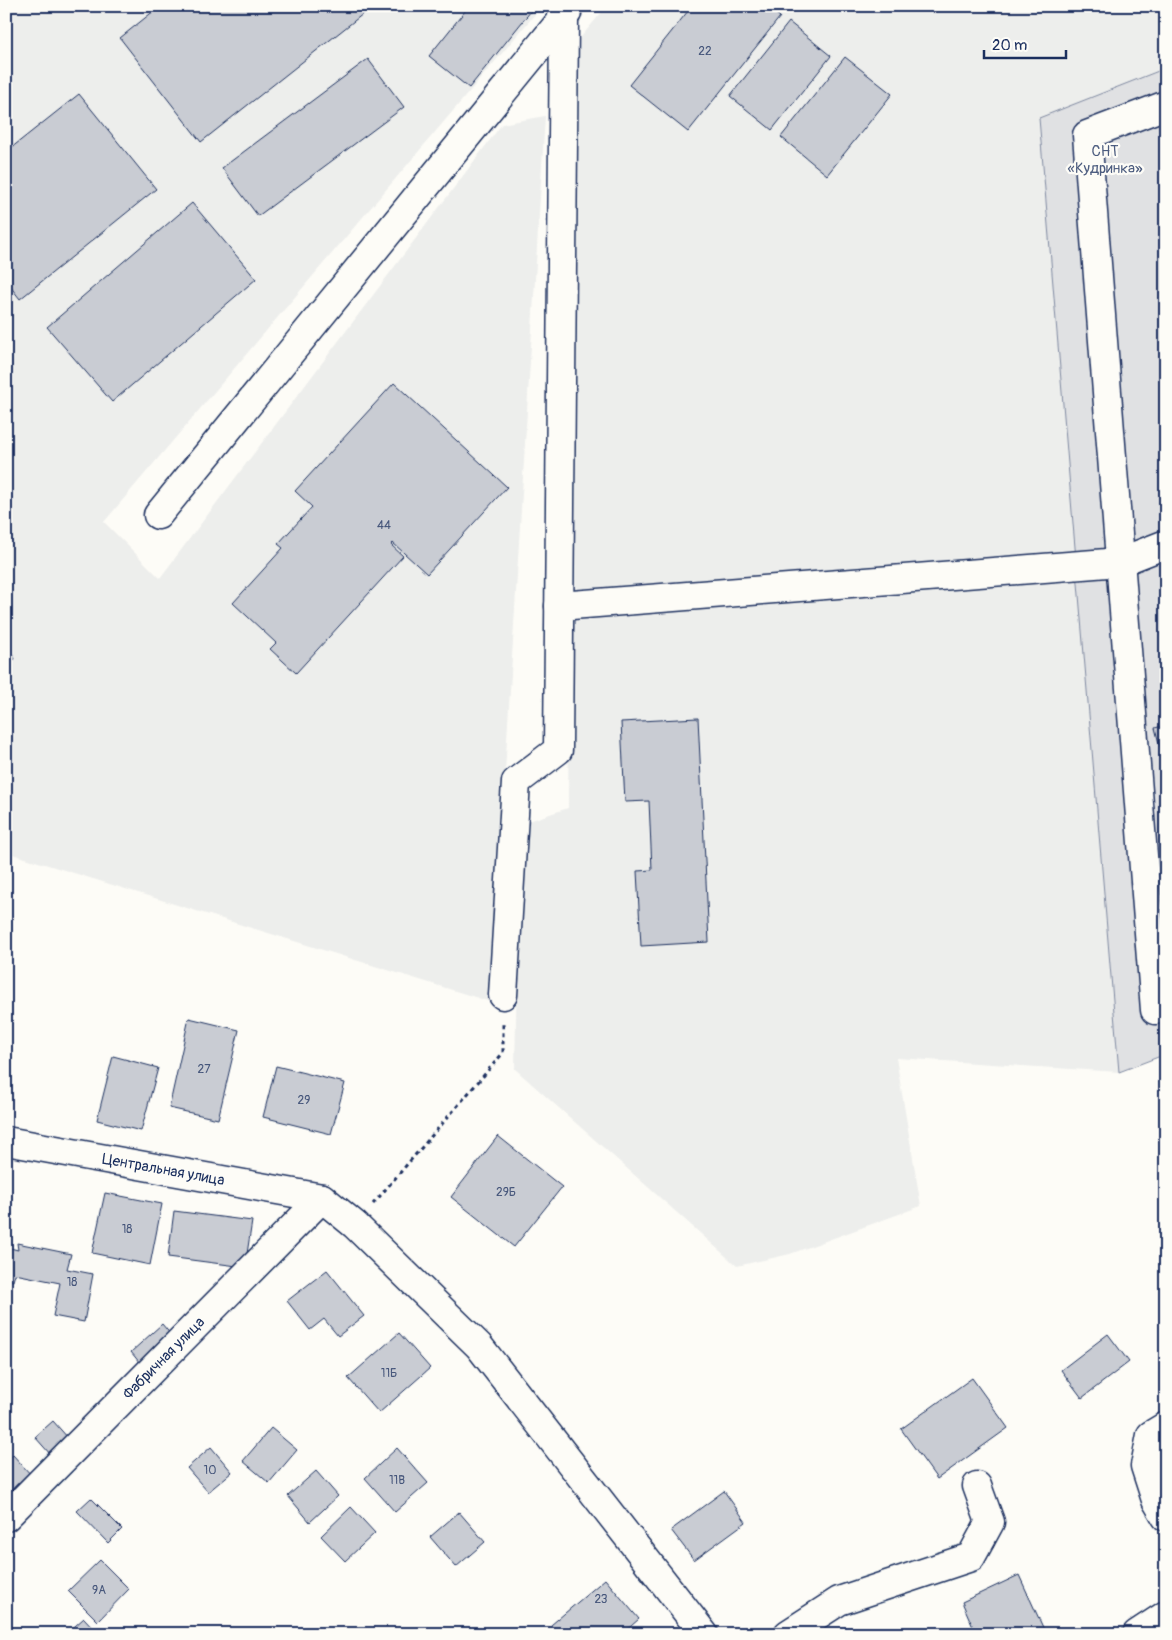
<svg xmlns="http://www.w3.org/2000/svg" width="1172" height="1640" font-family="Pangolin,sans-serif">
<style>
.built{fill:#edeeec}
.green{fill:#e0e1e3;stroke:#7e88a0}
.building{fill:#c9ccd3;stroke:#1b2f5e}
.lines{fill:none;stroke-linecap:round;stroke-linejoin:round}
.minor-casing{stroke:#1b2f5e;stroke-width:31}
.path{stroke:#1b2f5e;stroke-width:3;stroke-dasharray:4 4;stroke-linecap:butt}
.minor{stroke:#fdfcf7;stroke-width:28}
.labels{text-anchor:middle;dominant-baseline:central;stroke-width:4.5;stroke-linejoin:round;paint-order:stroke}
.number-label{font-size:12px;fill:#46567b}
.park-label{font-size:15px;fill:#4c5c7f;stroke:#fdfcf7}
.street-label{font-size:15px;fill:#1b2f5e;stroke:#fdfcf7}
</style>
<rect width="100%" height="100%" fill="#fdfcf7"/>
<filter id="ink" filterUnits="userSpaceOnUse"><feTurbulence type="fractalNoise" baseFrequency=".02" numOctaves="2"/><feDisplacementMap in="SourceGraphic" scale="10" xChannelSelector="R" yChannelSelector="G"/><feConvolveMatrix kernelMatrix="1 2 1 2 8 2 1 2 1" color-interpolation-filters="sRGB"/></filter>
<g filter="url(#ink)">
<!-- built -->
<path class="built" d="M 6,6 L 542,6 L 104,522 L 160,578 L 502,124 L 545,116 L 491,1002 L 6,852 Z
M 607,6 L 1166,6 L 1166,68 L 1039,119 L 1119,1072 L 896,1058 L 921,1206 L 790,1254 L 737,1266 L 515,1069 L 520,824 L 568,808 L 576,43 Z"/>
<!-- green -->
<path class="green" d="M 1166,68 L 1166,1054 L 1119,1072 L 1039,118 Z"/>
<!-- building -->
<path class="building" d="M 160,6 L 373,6 L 201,142 L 120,38 Z
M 469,6 L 535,6 L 469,88 L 429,56 Z
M 692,6 L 767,6 L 780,17 L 688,132 L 629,85 Z
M 789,22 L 831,56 L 772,130 L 730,96 Z
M 845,57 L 892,94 L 827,175 L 781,137 Z
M 368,59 L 404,107 L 258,216 L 222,168 Z
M 79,94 L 156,189 L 20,299 L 6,281 L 6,152 Z
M 192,203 L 256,279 L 112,402 L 47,327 Z
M 394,383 L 507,487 L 427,574 L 393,543 L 391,545 L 403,556 L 296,673 L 270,649 L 276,643 L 233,603 L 283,548 L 278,544 L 312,507 L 295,491 Z
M 6,644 L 15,659 L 6,664 Z
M 698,718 L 709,942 L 641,946 L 637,871 L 652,870 L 649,801 L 625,802 L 621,722 Z
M 1166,725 L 1166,766 L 1165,766 L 1155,728 Z
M 189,1018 L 239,1030 L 218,1119 L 169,1108 Z
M 113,1056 L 158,1068 L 141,1131 L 97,1120 Z
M 276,1066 L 345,1083 L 331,1134 L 263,1117 Z
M 498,1136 L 562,1187 L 514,1247 L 451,1197 Z
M 105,1193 L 162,1204 L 150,1265 L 92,1253 Z
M 174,1211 L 252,1221 L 245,1267 L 168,1257 Z
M 17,1243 L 71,1254 L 67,1269 L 93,1274 L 84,1322 L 53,1316 L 60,1283 L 15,1274 L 13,1281 L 6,1279 L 6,1247 L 18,1250 Z
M 327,1270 L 364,1316 L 338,1336 L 324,1319 L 310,1330 L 287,1301 Z
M 162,1324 L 172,1336 L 140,1363 L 131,1352 Z
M 399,1333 L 430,1368 L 379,1413 L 348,1378 Z
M 1108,1334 L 1129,1362 L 1082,1398 L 1061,1370 Z
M 972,1378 L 1008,1428 L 937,1479 L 901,1429 Z
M 53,1421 L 69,1439 L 51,1455 L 35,1437 Z
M 271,1428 L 297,1450 L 269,1483 L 243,1461 Z
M 211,1447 L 232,1472 L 208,1492 L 187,1468 Z
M 397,1448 L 428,1483 L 395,1512 L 365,1478 Z
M 13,1455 L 32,1476 L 6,1500 L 6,1461 Z
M 316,1471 L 338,1496 L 310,1522 L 288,1496 Z
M 724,1491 L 746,1522 L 694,1560 L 671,1530 Z
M 91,1498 L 122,1529 L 108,1543 L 77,1511 Z
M 351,1507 L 375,1533 L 345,1561 L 321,1536 Z
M 459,1512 L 485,1542 L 456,1567 L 430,1537 Z
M 100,1560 L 129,1589 L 98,1621 L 68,1591 Z
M 1019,1575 L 1046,1634 L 976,1634 L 962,1602 Z
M 605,1579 L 639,1619 L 622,1634 L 559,1634 L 551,1625 Z
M 84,1618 L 98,1633 L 105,1628 L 110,1634 L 66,1634 Z"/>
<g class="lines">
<!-- minor casing -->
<g class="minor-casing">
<g id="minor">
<path d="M 1166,105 L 1087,135 L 1155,1010 L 1166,1006"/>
<path d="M 158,515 L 567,13"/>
<path d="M 559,606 L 1120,562 L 1166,544"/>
<path d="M 503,995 L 516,782 L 558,750 L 564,18"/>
<path id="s1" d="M 6,1141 L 322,1198 L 355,1225 L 479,1346 L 704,1634"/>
<path d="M 1166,1426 L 1151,1435 L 1145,1466 L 1156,1500 L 1166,1517"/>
<path id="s2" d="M 6,1517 L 322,1198"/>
<path d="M 788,1634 L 839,1601 L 971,1557 L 990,1522 L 977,1486"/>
<path d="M 1137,1634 L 1166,1615"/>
</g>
</g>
<!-- path -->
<path class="path" d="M 373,1204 L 503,1053 L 503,1023"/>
<!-- minor -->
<use href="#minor" class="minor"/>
</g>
</g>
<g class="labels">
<!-- number labels -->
<g class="number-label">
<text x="705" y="51">22</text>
<text x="384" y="525">44</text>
<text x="204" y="1069">27</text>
<text x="304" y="1100">29</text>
<text x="506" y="1192">29Б</text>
<text x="127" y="1229">18</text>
<text x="72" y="1282">18</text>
<text x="389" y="1373">11Б</text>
<text x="210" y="1470">10</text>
<text x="397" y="1480">11В</text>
<text x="99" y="1590">9А</text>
<text x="601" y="1599">23</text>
</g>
<!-- park labels -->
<g class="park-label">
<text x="1105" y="151">СНТ<tspan x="1105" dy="17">«Кудринка»</tspan></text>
</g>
<!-- street labels -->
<g class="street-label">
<text stroke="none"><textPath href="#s1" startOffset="160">Центральная улица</textPath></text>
<text stroke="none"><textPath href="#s2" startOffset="224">Фабричная улица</textPath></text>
</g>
</g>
<!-- margin -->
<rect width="1172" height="1640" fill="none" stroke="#fdfcf7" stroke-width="25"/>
<rect x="12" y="12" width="1147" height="1615" fill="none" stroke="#1b2f5e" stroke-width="2" filter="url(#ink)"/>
<!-- scale -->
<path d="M984 50v8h82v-8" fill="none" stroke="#1b2f5e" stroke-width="2.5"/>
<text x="992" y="50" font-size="15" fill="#1b2f5e" stroke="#fdfcf7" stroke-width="4" paint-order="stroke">20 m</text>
</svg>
